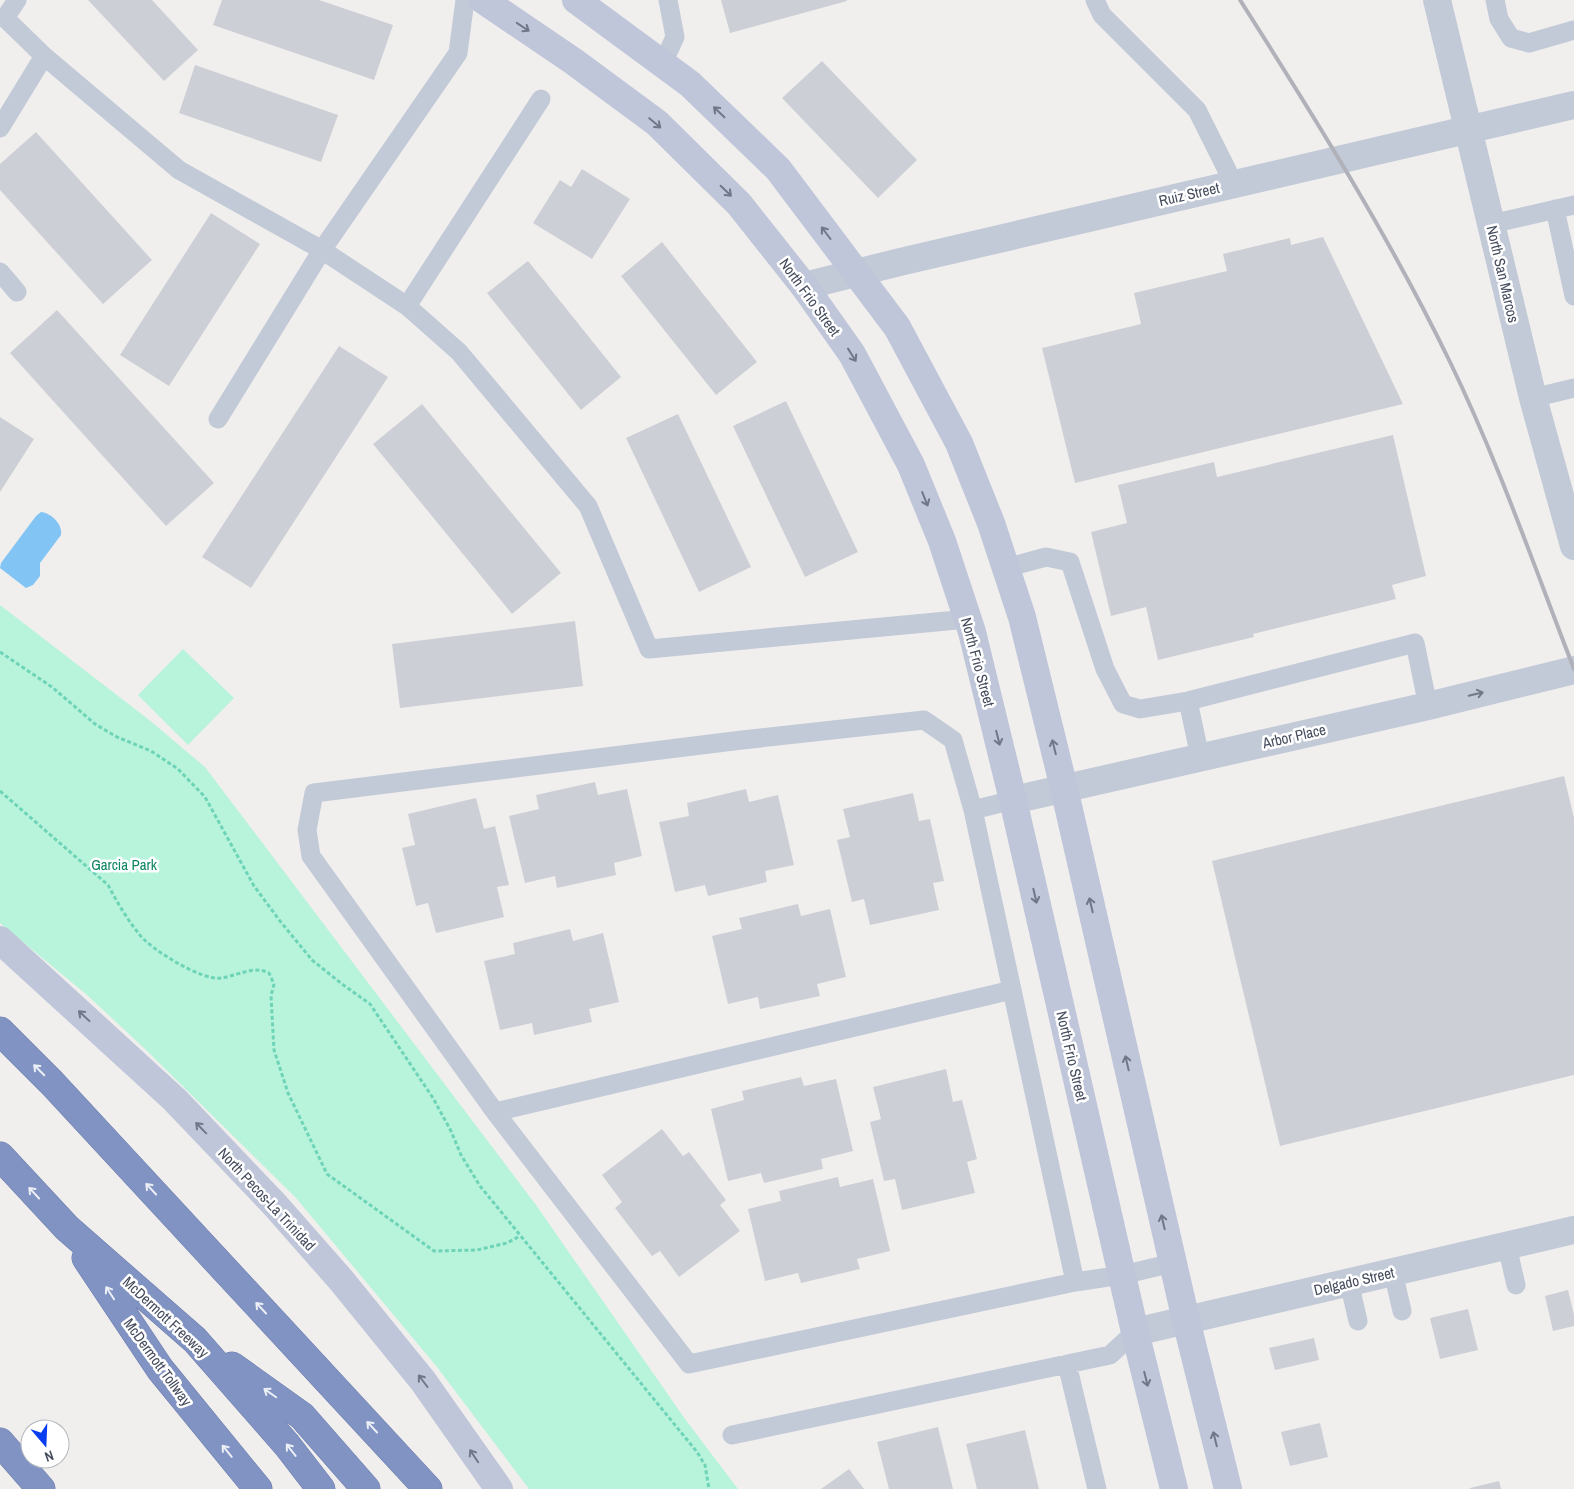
<svg xmlns="http://www.w3.org/2000/svg" width="1574" height="1489" font-family="'Archivo Narrow',sans-serif">
<style>
.green{fill:#b8f3db}
.water{fill:#82c4f3}
.building{fill:#cdcfd6}
.lines{fill:none;stroke-linecap:round;stroke-linejoin:round}
.highway-casing{stroke:#6d7ead;stroke-width:29}
.path{stroke:#6dd4b7;stroke-width:3;stroke-dasharray:4 2.5;stroke-linecap:butt}
.lane{stroke:#c3cad7;stroke-width:19}
.street{stroke:#c3cad7;stroke-width:28}
.secondary{stroke:#bfc6d9;stroke-width:28}
.highway{stroke:#8193c2;stroke-width:28}
.rail{stroke:#b0b1b9;stroke-width:4}
.oneway{stroke:#707788}
.oneway2{stroke:#717888}
.oneway3{stroke:#eceff6}
.labels{text-anchor:middle;dominant-baseline:central;stroke-width:5;stroke-linejoin:round;paint-order:stroke}
.street-label{font-size:15px;fill:#454c5d;stroke:#fff}
.park-label{font-size:15px;fill:#0f8563;stroke:#fff}
</style>
<rect width="100%" height="100%" fill="#f1efee"/>
<!-- green -->
<path class="green" d="M 0,605 L 148,719 L 205,767 L 536,1205 L 685,1419 L 738,1489 L 529,1489 L 437,1367 L 296,1198 L 144,1048 L 87,995 L 0,923 Z
M 183,649 L 234,698 L 188,745 L 138,695 Z"/>
<!-- water -->
<path class="water" d="M 41,512 C 51,513 63,524 61,535 L 40,563 L 40,576 L 33,585 L 26,588 L 0,568 L 1,563 L 36,516 Z"/>
<!-- building -->
<path class="building" d="M 88,0 L 152,0 L 198,50 L 164,81 Z
M 222,0 L 319,0 L 393,25 L 374,80 L 213,25 Z
M 721,0 L 847,0 L 847,1 L 730,33 Z
M 822,61 L 917,160 L 878,198 L 782,98 Z
M 195,65 L 338,115 L 321,162 L 179,113 Z
M 36,132 L 152,260 L 103,304 L 0,190 L 0,164 Z
M 582,169 L 630,199 L 592,259 L 533,223 L 560,180 L 571,187 Z
M 211,213 L 260,244 L 169,386 L 120,355 Z
M 1323,237 L 1403,404 L 1075,483 L 1042,348 L 1141,324 L 1134,293 L 1227,271 L 1223,254 L 1290,238 L 1291,245 Z
M 662,242 L 757,362 L 716,395 L 621,276 Z
M 528,261 L 621,377 L 581,410 L 487,293 Z
M 57,310 L 214,483 L 166,526 L 10,353 Z
M 339,346 L 388,377 L 251,588 L 202,557 Z
M 786,401 L 858,552 L 805,577 L 733,426 Z
M 422,404 L 561,573 L 512,614 L 373,444 Z
M 678,414 L 751,567 L 699,592 L 626,438 Z
M 0,417 L 34,439 L 0,492 Z
M 1393,435 L 1426,576 L 1392,585 L 1396,599 L 1253,634 L 1254,637 L 1158,660 L 1146,607 L 1111,616 L 1091,532 L 1127,523 L 1118,485 L 1214,462 L 1217,477 Z
M 575,621 L 583,686 L 400,708 L 392,644 Z
M 1564,776 L 1574,818 L 1574,1075 L 1280,1146 L 1212,861 Z
M 595,782 L 598,795 L 627,789 L 642,856 L 614,863 L 616,875 L 557,888 L 555,876 L 525,883 L 509,816 L 539,809 L 536,795 Z
M 746,789 L 749,802 L 778,795 L 794,865 L 765,871 L 767,882 L 708,896 L 705,885 L 675,892 L 659,822 L 689,816 L 687,803 Z
M 913,793 L 919,821 L 930,819 L 944,881 L 933,883 L 939,910 L 870,925 L 864,899 L 852,902 L 837,840 L 850,837 L 843,809 Z
M 476,798 L 484,829 L 495,826 L 509,885 L 497,887 L 504,917 L 436,933 L 428,903 L 416,906 L 402,848 L 415,845 L 408,814 Z
M 798,904 L 801,916 L 830,909 L 846,977 L 817,984 L 820,996 L 760,1009 L 758,997 L 728,1004 L 712,936 L 742,929 L 739,918 Z
M 570,929 L 573,941 L 603,933 L 619,1002 L 589,1009 L 592,1022 L 534,1035 L 532,1023 L 500,1030 L 484,961 L 515,954 L 513,943 Z
M 946,1069 L 953,1102 L 962,1100 L 977,1159 L 967,1162 L 975,1193 L 902,1210 L 895,1179 L 884,1181 L 870,1122 L 881,1119 L 873,1087 Z
M 801,1077 L 804,1086 L 836,1079 L 853,1151 L 821,1159 L 823,1169 L 764,1183 L 761,1173 L 728,1181 L 711,1109 L 744,1100 L 742,1091 Z
M 662,1129 L 683,1156 L 689,1152 L 726,1200 L 720,1205 L 740,1231 L 679,1277 L 660,1251 L 652,1256 L 615,1208 L 622,1202 L 602,1175 Z
M 838,1177 L 840,1187 L 873,1179 L 890,1251 L 857,1259 L 860,1269 L 801,1283 L 798,1273 L 765,1281 L 748,1209 L 781,1201 L 779,1191 Z
M 1568,1290 L 1574,1315 L 1574,1326 L 1553,1331 L 1545,1296 Z
M 1468,1309 L 1478,1350 L 1440,1359 L 1430,1318 Z
M 1314,1338 L 1319,1360 L 1275,1370 L 1269,1348 Z
M 1320,1423 L 1328,1457 L 1290,1466 L 1281,1432 Z
M 938,1427 L 953,1489 L 889,1489 L 877,1442 Z
M 1025,1430 L 1039,1489 L 977,1489 L 966,1444 Z
M 849,1469 L 864,1489 L 821,1489 Z
M 1499,1481 L 1501,1489 L 1470,1489 L 1470,1488 Z"/>
<g class="lines">
<!-- highway casing -->
<g class="highway-casing">
<path id="highway" d="M 0,1031 L 52,1083 L 428,1489
M 0,1156 L 67,1228 L 195,1340 L 287,1445 L 321,1489
M 86,1258 L 160,1369 L 258,1489
M 232,1366 L 302,1416 L 366,1489
M 0,1442 L 41,1489"/>
</g>
<!-- path -->
<path class="path" d="M 0,652 L 52,687 L 95,724 L 117,737 L 151,751 L 178,769 L 205,797 L 254,886 L 280,921 L 312,960 L 342,984 L 370,1004 L 433,1098 L 451,1131 L 461,1155 L 480,1186 L 697,1452 L 705,1465 L 709,1489
M 0,791 L 108,885 C 117,902 127,919 139,934 C 150,949 202,981 221,978 C 237,976 254,965 269,973 L 274,984 L 271,996 L 274,1050 L 288,1093 L 327,1174 L 434,1251 L 477,1250 L 507,1243 L 520,1236"/>
<!-- lane -->
<path class="lane" d="M 17,0 L 5,18 L 44,56 L 179,170 L 322,250 L 458,53 L 465,0
M 1095,0 L 1102,15 L 1197,110 L 1234,184
M 1495,0 L 1499,19 L 1511,38 L 1529,43 L 1574,30
M 663,63 L 675,37 L 668,0
M 0,128 L 44,56
M 1555,209 L 1574,296
M 1491,224 L 1574,205
M 0,272 L 17,292
M 407,306 L 541,99
M 1533,398 L 1574,388
M 218,419 L 322,250 L 407,306 L 459,352 L 588,506 L 649,649 L 968,619
M 1005,568 L 1046,557 L 1070,562 L 1105,669 L 1123,704 L 1140,709 L 1188,701
M 1200,757 L 1188,701 L 1415,643 L 1428,706
M 973,810 L 1012,990 L 495,1112 L 311,856 L 307,830 L 314,793 L 742,740 L 924,720 L 953,740 L 973,810 L 1013,800
M 495,1112 L 689,1364 L 1075,1282 L 1012,990
M 1507,1246 L 1516,1285
M 1393,1272 L 1402,1311
M 1075,1282 L 1122,1275 L 1173,1263
M 1349,1282 L 1358,1321
M 1067,1364 L 1097,1489
M 732,1435 L 1110,1355 L 1135,1332"/>
<!-- street -->
<path class="street" d="M 1437,0 L 1533,398 L 1574,546
M 804,286 L 900,262 L 1574,105
M 1013,800 L 1428,706 L 1574,670
M 1135,1332 L 1574,1230"/>
<!-- secondary -->
<path class="secondary" d="M 483,0 L 573,61 L 657,123 L 739,204 L 804,286 L 852,354 L 911,465 L 942,541 L 972,632 L 1013,800 L 1135,1332 L 1174,1489
M 576,0 L 690,84 L 778,169 L 897,327 L 959,443 L 991,523 L 1022,617 L 1064,788 L 1186,1320 L 1228,1489
M 0,940 L 175,1100 L 275,1205 L 341,1280 L 423,1381 L 499,1489"/>
<!-- highway -->
<use href="#highway" class="highway"/>
<!-- rail -->
<path class="rail" d="M 1240,0 C 1315,118 1389,236 1450,362 C 1498,461 1534,566 1574,669"/>
</g>
<!-- one-way arrows -->
<defs><path id="oneway-shaft" d="M-6 0H5M1.5-3L5.5 0L1.5 3" fill="none" stroke-width="1.6" stroke-linecap="round" stroke-linejoin="round" transform="scale(1.25)"/></defs>
<g class="oneway">
<use href="#oneway-shaft" transform="translate(523 27) rotate(34)"/>
<use href="#oneway-shaft" transform="translate(719 112) rotate(-136)"/>
<use href="#oneway-shaft" transform="translate(655 123) rotate(40)"/>
<use href="#oneway-shaft" transform="translate(726 191) rotate(44)"/>
<use href="#oneway-shaft" transform="translate(826 233) rotate(-127)"/>
<use href="#oneway-shaft" transform="translate(852 355) rotate(58)"/>
<use href="#oneway-shaft" transform="translate(925 499) rotate(68)"/>
<use href="#oneway-shaft" transform="translate(998 738) rotate(76)"/>
<use href="#oneway-shaft" transform="translate(1054 747) rotate(-104)"/>
<use href="#oneway-shaft" transform="translate(1035 896) rotate(77)"/>
<use href="#oneway-shaft" transform="translate(1091 905) rotate(-103)"/>
<use href="#oneway-shaft" transform="translate(84 1016) rotate(-137)"/>
<use href="#oneway-shaft" transform="translate(1127 1063) rotate(-103)"/>
<use href="#oneway-shaft" transform="translate(201 1128) rotate(-134)"/>
<use href="#oneway-shaft" transform="translate(1163 1222) rotate(-103)"/>
<use href="#oneway-shaft" transform="translate(1146 1379) rotate(76)"/>
<use href="#oneway-shaft" transform="translate(423 1381) rotate(-127)"/>
<use href="#oneway-shaft" transform="translate(1215 1439) rotate(-104)"/>
<use href="#oneway-shaft" transform="translate(474 1456) rotate(-124)"/>
</g>
<use class="oneway2" href="#oneway-shaft" transform="translate(1476 694) rotate(-14)"/>
<g class="oneway3">
<use href="#oneway-shaft" transform="translate(39 1070) rotate(-135)"/>
<use href="#oneway-shaft" transform="translate(151 1189) rotate(-133)"/>
<use href="#oneway-shaft" transform="translate(34 1193) rotate(-133)"/>
<use href="#oneway-shaft" transform="translate(110 1293) rotate(-123)"/>
<use href="#oneway-shaft" transform="translate(261 1308) rotate(-133)"/>
<use href="#oneway-shaft" transform="translate(270 1393) rotate(-145)"/>
<use href="#oneway-shaft" transform="translate(372 1427) rotate(-133)"/>
<use href="#oneway-shaft" transform="translate(291 1450) rotate(-128)"/>
<use href="#oneway-shaft" transform="translate(227 1451) rotate(-129)"/>
</g>
<g class="labels">
<!-- street labels -->
<g class="street-label">
<text transform="translate(1189 194) rotate(-13)">Ruiz Street</text>
<text transform="translate(1503 274) rotate(77)">North San Marcos</text>
<text transform="translate(810 297) rotate(54)">North Frio Street</text>
<text transform="translate(978 662) rotate(75)">North Frio Street</text>
<text transform="translate(1294 736) rotate(-13)">Arbor Place</text>
<text transform="translate(1072 1056) rotate(77)">North Frio Street</text>
<text transform="translate(267 1199) rotate(47)">North Pecos-La Trinidad</text>
<text transform="translate(1354 1281) rotate(-13)">Delgado Street</text>
<text transform="translate(166 1317) rotate(43)">McDermott Freeway</text>
<text transform="translate(158 1362) rotate(54)">McDermott Tollway</text>
</g>
<!-- park labels -->
<g class="park-label">
<text x="124" y="864">Garcia Park</text>
</g>
</g>
<!-- north arrow -->
<g transform="translate(45 1444) rotate(161)"><circle r="24" fill="#ffffff" stroke="#b5b7be"/>
<path d="M0-4L9 19L0 12L-9 19Z" fill="#093df0"/>
<text y="-8" font-size="14" font-weight="bold" text-anchor="middle" fill="#454c5d">N</text>
</g>
</svg>
